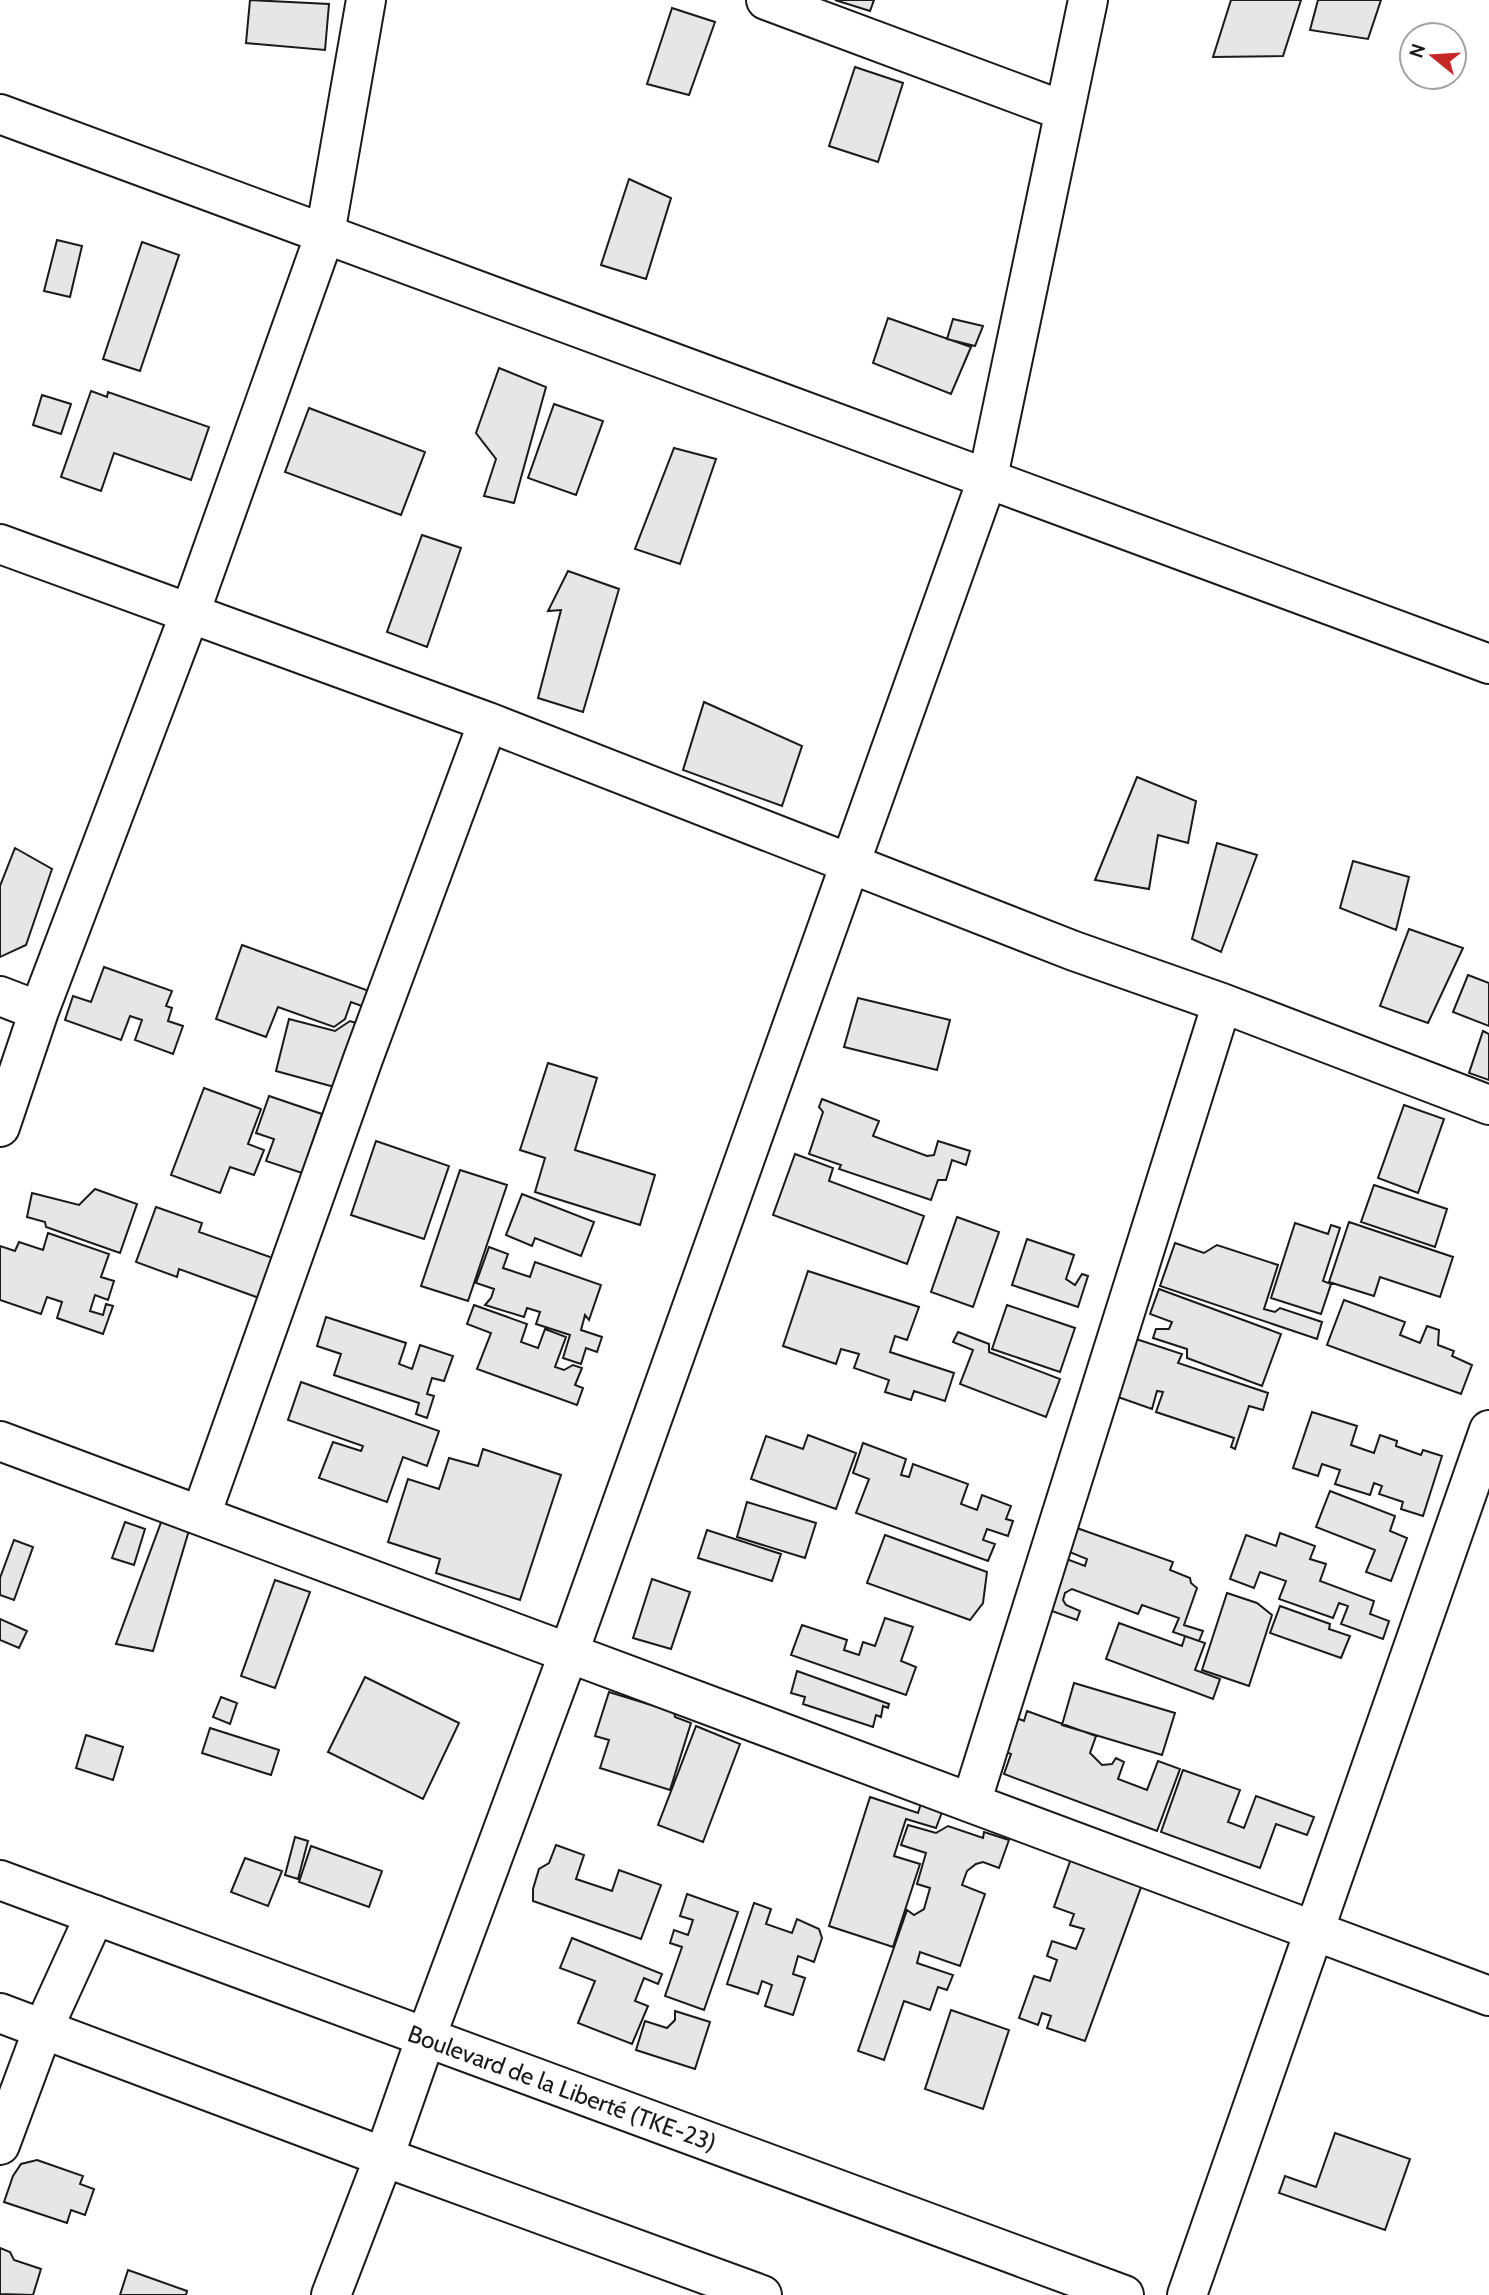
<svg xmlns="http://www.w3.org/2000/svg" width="1489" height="2295" font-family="Cabin,sans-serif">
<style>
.building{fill:#e6e6e6;stroke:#1a1a1a;stroke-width:2}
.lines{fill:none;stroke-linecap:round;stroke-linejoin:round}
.minor-casing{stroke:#1a1a1a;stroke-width:42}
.tertiary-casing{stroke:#1a1a1a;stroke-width:42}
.minor{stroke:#fff;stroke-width:38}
.tertiary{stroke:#fff;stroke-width:38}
.labels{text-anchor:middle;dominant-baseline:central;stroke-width:5;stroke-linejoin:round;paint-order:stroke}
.street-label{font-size:24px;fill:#1a1a1a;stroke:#fff}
</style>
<rect width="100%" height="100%" fill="#fff"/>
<!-- building -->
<path class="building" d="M 250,0 L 329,4 L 325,50 L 246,43 Z
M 835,0 L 874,0 L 870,11 Z
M 1231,0 L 1301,0 L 1283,56 L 1213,57 Z
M 1318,0 L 1381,0 L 1368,39 L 1310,30 Z
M 672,8 L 715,22 L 689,95 L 647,84 Z
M 855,67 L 903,83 L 878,162 L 829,146 Z
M 629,179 L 671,198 L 646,279 L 601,265 Z
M 57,240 L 82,246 L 70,297 L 44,291 Z
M 142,242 L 179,255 L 140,371 L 103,359 Z
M 888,318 L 971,347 L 951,394 L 873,363 Z
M 953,319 L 983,326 L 975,346 L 947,339 Z
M 499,368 L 546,387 L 514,503 L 484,496 L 496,459 L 476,433 Z
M 91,391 L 107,397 L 108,392 L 209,427 L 191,480 L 114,453 L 101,491 L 61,477 Z
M 42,395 L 71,404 L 61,434 L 33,425 Z
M 554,404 L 603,421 L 576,495 L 528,478 Z
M 309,408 L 425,452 L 401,515 L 285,472 Z
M 674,448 L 716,459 L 680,564 L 635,549 Z
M 422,535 L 461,548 L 427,647 L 387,632 Z
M 568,571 L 619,589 L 583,712 L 538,698 L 561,610 L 548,611 Z
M 704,702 L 802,746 L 782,806 L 683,770 Z
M 1137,777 L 1196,801 L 1188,843 L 1158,835 L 1149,889 L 1095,880 Z
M 1217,843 L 1257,855 L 1221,952 L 1192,939 Z
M 15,848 L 52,869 L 26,945 L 0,957 L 0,886 Z
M 1353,861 L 1409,877 L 1396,930 L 1340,908 Z
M 1409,929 L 1463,948 L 1428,1023 L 1380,1006 Z
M 242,945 L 372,992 L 367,1008 L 351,1002 L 345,1019 L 334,1027 L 278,1007 L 266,1037 L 216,1019 Z
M 104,967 L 172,991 L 166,1006 L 172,1008 L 168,1021 L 183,1026 L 173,1054 L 135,1040 L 142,1020 L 130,1016 L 121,1040 L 65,1020 L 73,996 L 91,1002 Z
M 1468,975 L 1489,983 L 1489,1026 L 1453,1012 Z
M 858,998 L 950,1020 L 937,1070 L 844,1047 Z
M 289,1019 L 335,1031 L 350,1021 L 356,1023 L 338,1088 L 276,1071 Z
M 1483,1031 L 1489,1034 L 1489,1080 L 1469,1073 Z
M 548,1063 L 597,1078 L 575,1150 L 655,1175 L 640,1225 L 535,1192 L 545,1158 L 520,1150 Z
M 204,1088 L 261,1109 L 248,1144 L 264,1150 L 254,1175 L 230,1167 L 220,1193 L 171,1175 Z
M 269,1096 L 322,1114 L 302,1173 L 266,1161 L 274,1139 L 256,1133 Z
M 822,1099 L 879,1121 L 873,1136 L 927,1156 L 934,1155 L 938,1141 L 970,1151 L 966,1165 L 952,1160 L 946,1180 L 938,1180 L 931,1200 L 839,1169 L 841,1165 L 809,1154 L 823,1112 L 819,1107 Z
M 1404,1105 L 1444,1119 L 1418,1193 L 1378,1178 Z
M 376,1141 L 449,1166 L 424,1239 L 351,1215 Z
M 795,1154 L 833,1168 L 829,1181 L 924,1216 L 907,1264 L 773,1215 Z
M 460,1170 L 507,1185 L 468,1301 L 421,1286 Z
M 1374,1185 L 1447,1209 L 1435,1247 L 1361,1222 Z
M 95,1189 L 137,1204 L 120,1253 L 46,1227 L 45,1222 L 27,1217 L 32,1193 L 79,1205 Z
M 522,1194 L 594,1222 L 581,1256 L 535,1238 L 532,1246 L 506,1235 Z
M 156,1207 L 202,1223 L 199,1232 L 273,1258 L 259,1298 L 179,1269 L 177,1277 L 136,1262 Z
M 957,1217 L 999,1232 L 973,1307 L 931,1292 Z
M 1349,1222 L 1453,1257 L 1440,1297 L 1380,1277 L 1374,1296 L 1329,1282 Z
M 1295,1223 L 1328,1234 L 1331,1225 L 1340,1228 L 1323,1281 L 1331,1284 L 1321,1314 L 1271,1298 Z
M 48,1233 L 109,1254 L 101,1277 L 114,1281 L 108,1300 L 95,1295 L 90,1311 L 103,1315 L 106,1304 L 113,1306 L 103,1334 L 57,1318 L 62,1302 L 47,1297 L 41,1314 L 0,1300 L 0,1246 L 15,1251 L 19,1242 L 43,1250 Z
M 1027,1239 L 1074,1255 L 1066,1279 L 1075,1285 L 1082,1274 L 1088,1276 L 1078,1307 L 1012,1285 Z
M 1175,1243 L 1204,1253 L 1217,1245 L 1278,1265 L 1264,1309 L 1275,1312 L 1280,1308 L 1322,1322 L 1317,1339 L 1160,1286 Z
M 489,1247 L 508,1254 L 503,1268 L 530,1277 L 535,1262 L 601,1285 L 589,1320 L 585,1315 L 581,1330 L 602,1337 L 597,1352 L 586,1348 L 581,1364 L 563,1358 L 570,1335 L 536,1324 L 540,1312 L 527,1308 L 524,1317 L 485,1305 L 491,1298 L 494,1289 L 476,1283 Z
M 808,1271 L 919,1307 L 907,1340 L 895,1336 L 890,1352 L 954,1373 L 945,1401 L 914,1391 L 911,1400 L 885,1392 L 889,1380 L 854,1368 L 859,1354 L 841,1349 L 836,1364 L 783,1346 Z
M 1159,1289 L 1281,1334 L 1262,1386 L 1187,1358 L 1187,1349 L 1153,1338 L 1156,1329 L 1169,1329 L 1172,1322 L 1150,1314 Z
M 1344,1300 L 1405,1322 L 1400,1335 L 1420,1343 L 1427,1326 L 1439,1330 L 1438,1345 L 1454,1351 L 1452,1356 L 1472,1365 L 1461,1394 L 1327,1345 Z
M 474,1305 L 527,1324 L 521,1342 L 538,1348 L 545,1329 L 566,1337 L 555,1367 L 564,1370 L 573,1365 L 582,1368 L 575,1385 L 583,1388 L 577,1405 L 477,1369 L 491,1333 L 467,1324 Z
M 1007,1305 L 1075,1328 L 1060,1372 L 992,1349 Z
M 326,1317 L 406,1343 L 399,1364 L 412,1369 L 420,1345 L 453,1356 L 444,1381 L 432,1378 L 427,1394 L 434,1396 L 427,1418 L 416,1414 L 419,1403 L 334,1375 L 341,1354 L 317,1346 Z
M 958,1332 L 989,1344 L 989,1352 L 1060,1379 L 1046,1417 L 960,1384 L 973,1350 L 953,1342 Z
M 1130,1337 L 1182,1354 L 1178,1363 L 1268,1393 L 1263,1410 L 1249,1406 L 1235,1449 L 1231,1447 L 1234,1438 L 1156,1412 L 1163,1392 L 1157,1391 L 1152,1409 L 1118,1397 Z
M 301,1382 L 439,1431 L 427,1466 L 403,1457 L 387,1502 L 319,1478 L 333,1442 L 361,1451 L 363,1446 L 288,1420 Z
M 1312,1412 L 1357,1426 L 1351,1445 L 1374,1453 L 1380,1435 L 1397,1441 L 1396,1446 L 1421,1455 L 1423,1450 L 1442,1456 L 1423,1516 L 1401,1509 L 1403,1502 L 1379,1494 L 1382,1486 L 1374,1483 L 1370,1495 L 1335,1484 L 1340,1470 L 1322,1464 L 1318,1476 L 1293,1468 Z
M 808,1435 L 856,1453 L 836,1509 L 751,1479 L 766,1436 L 803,1449 Z
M 863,1443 L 906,1459 L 901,1475 L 909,1477 L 913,1464 L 968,1484 L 961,1504 L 977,1510 L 982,1495 L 1011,1506 L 1006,1519 L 1013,1521 L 1008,1536 L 987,1529 L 983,1540 L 995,1544 L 988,1561 L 856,1513 L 869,1479 L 853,1473 Z
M 483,1449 L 561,1475 L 520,1600 L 436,1573 L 440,1559 L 388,1542 L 408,1479 L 439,1489 L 449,1458 L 478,1466 Z
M 1330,1491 L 1395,1516 L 1390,1531 L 1407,1538 L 1391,1581 L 1366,1572 L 1375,1550 L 1316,1527 Z
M 747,1502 L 816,1523 L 805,1558 L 737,1537 Z
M 163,1517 L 190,1527 L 153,1651 L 116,1644 Z
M 125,1522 L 145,1529 L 134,1565 L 112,1558 Z
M 1074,1527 L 1173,1562 L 1170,1570 L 1190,1578 L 1191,1583 L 1197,1588 L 1184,1625 L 1203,1631 L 1199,1641 L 1173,1632 L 1179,1618 L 1142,1605 L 1138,1614 L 1072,1589 L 1065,1593 L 1063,1600 L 1066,1605 L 1080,1611 L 1077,1620 L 1046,1609 L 1064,1558 L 1085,1566 L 1087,1559 L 1067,1551 Z
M 707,1530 L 781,1554 L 772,1581 L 698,1558 Z
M 1280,1533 L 1315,1546 L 1310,1559 L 1326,1564 L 1320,1581 L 1374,1601 L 1370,1614 L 1389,1621 L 1383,1639 L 1341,1624 L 1348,1606 L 1339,1603 L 1333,1618 L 1279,1599 L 1286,1581 L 1260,1572 L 1254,1588 L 1230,1579 L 1246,1535 L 1276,1546 Z
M 885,1535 L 987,1572 L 983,1603 L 970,1620 L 867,1583 Z
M 14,1540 L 33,1547 L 14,1600 L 0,1595 L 0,1578 Z
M 652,1579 L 690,1592 L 671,1649 L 633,1638 Z
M 275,1580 L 310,1592 L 275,1688 L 241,1676 Z
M 1227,1593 L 1257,1603 L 1272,1615 L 1249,1686 L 1202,1670 Z
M 1280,1606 L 1330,1624 L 1329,1629 L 1350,1636 L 1341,1658 L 1270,1633 Z
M 885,1618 L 913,1627 L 901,1661 L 916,1667 L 906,1695 L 791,1655 L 802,1625 L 847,1640 L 844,1650 L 859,1655 L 863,1642 L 875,1646 Z
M 0,1619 L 27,1631 L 19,1648 L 0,1640 Z
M 1119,1623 L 1182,1646 L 1185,1636 L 1205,1643 L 1195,1670 L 1220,1679 L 1213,1699 L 1106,1659 Z
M 797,1671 L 889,1704 L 888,1708 L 883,1706 L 881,1717 L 876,1715 L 873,1727 L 803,1704 L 805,1697 L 791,1693 Z
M 365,1677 L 459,1723 L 423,1799 L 328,1752 Z
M 1074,1683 L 1175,1713 L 1162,1755 L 1062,1725 Z
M 609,1692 L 674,1712 L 675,1717 L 691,1723 L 670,1790 L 600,1768 L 609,1740 L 595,1736 Z
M 221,1697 L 237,1703 L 230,1724 L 213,1717 Z
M 1027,1711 L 1096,1736 L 1090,1753 L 1102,1765 L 1112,1764 L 1116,1758 L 1124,1762 L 1118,1779 L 1147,1790 L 1158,1761 L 1180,1769 L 1157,1831 L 1004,1774 L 1011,1754 L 999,1749 L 1011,1716 L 1024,1721 Z
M 696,1726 L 740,1744 L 703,1842 L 658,1825 Z
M 210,1728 L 279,1750 L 271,1775 L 202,1753 Z
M 86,1735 L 123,1747 L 113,1780 L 76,1768 Z
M 1183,1770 L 1240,1790 L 1228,1822 L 1244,1828 L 1256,1796 L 1314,1817 L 1307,1835 L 1276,1824 L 1260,1868 L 1161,1832 Z
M 870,1797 L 918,1813 L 922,1800 L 944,1807 L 936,1828 L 906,1819 L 894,1856 L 920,1864 L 893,1947 L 829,1926 Z
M 908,1825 L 936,1833 L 948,1826 L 983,1838 L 984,1832 L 1009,1840 L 999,1868 L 983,1862 L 976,1864 L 967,1871 L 962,1885 L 985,1894 L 960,1966 L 920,1952 L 917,1963 L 953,1975 L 947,1990 L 938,1987 L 930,2010 L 904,2001 L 884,2060 L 858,2051 L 907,1910 L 914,1915 L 924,1909 L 930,1888 L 917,1884 L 926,1853 L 901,1845 Z
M 295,1837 L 308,1841 L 298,1879 L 285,1875 Z
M 556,1845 L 584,1855 L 576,1879 L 612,1891 L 619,1870 L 661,1885 L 641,1939 L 533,1901 L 533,1889 L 539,1869 L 549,1863 Z
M 311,1846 L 382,1871 L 369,1907 L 299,1882 Z
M 1073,1853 L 1144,1879 L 1085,2041 L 1047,2028 L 1051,2016 L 1042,2013 L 1038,2025 L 1019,2018 L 1034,1976 L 1050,1981 L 1057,1960 L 1047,1956 L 1052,1941 L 1076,1949 L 1084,1929 L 1070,1925 L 1074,1914 L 1054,1907 Z
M 245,1858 L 282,1871 L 268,1906 L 231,1892 Z
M 687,1894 L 738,1912 L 704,2010 L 665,1996 L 682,1947 L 670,1943 L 674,1930 L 688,1935 L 693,1920 L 680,1916 Z
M 754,1903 L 771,1909 L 766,1924 L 792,1933 L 797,1919 L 819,1929 L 822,1938 L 814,1962 L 798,1956 L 793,1974 L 805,1978 L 793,2015 L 765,2006 L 772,1985 L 762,1981 L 758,1994 L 727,1984 Z
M 572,1938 L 662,1974 L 658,1984 L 644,1978 L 635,2001 L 648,2006 L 632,2044 L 578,2023 L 595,1981 L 560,1968 Z
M 951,2010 L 1009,2030 L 983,2109 L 925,2089 Z
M 675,2011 L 710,2022 L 695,2069 L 636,2050 L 645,2021 L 667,2028 L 675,2020 Z
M 1335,2133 L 1410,2159 L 1385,2230 L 1279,2193 L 1285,2176 L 1316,2187 Z
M 37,2160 L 83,2176 L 80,2184 L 94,2189 L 85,2215 L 71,2210 L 67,2223 L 4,2202 L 13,2176 L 21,2164 Z
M 0,2248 L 10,2252 L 14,2260 L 41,2269 L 33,2295 L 0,2294 Z
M 128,2270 L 187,2291 L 186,2295 L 120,2295 Z"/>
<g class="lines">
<!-- minor casing -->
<g class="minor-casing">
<path id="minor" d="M 766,0 L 1064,111
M 0,114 L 1489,664
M 0,544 L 488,722 L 1074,951 L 1222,1003 L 1489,1105
M 0,996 L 39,1011
M 0,1127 L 39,1011 L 190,613 L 325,234 L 366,0
M 0,1441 L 1489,1996
M 201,1515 L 363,1059 L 488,722
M 971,1803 L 1222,1003
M 0,2013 L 384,2157 L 762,2295
M 0,2145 L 43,2029 L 95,1915
M 331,2295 L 384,2157 L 426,2037 L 569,1652 L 988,477 L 1088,0
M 1187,2295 L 1489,1430"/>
</g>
<!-- tertiary casing -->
<g class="tertiary-casing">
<path id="tertiary" d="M 0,1880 L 1124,2295"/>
</g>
<!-- minor -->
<use href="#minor" class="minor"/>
<!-- tertiary -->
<use href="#tertiary" class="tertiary"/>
</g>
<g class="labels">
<!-- street labels -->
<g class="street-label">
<text transform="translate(562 2088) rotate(20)">Boulevard de la Liberté (TKE-23)</text>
</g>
</g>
<!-- north arrow -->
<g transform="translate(1433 56) rotate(288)"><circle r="33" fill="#ffffff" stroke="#a3a3a3" stroke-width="2"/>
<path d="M0-5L12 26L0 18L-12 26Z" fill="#c62828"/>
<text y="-10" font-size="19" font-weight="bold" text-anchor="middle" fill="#1a1a1a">N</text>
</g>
</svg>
